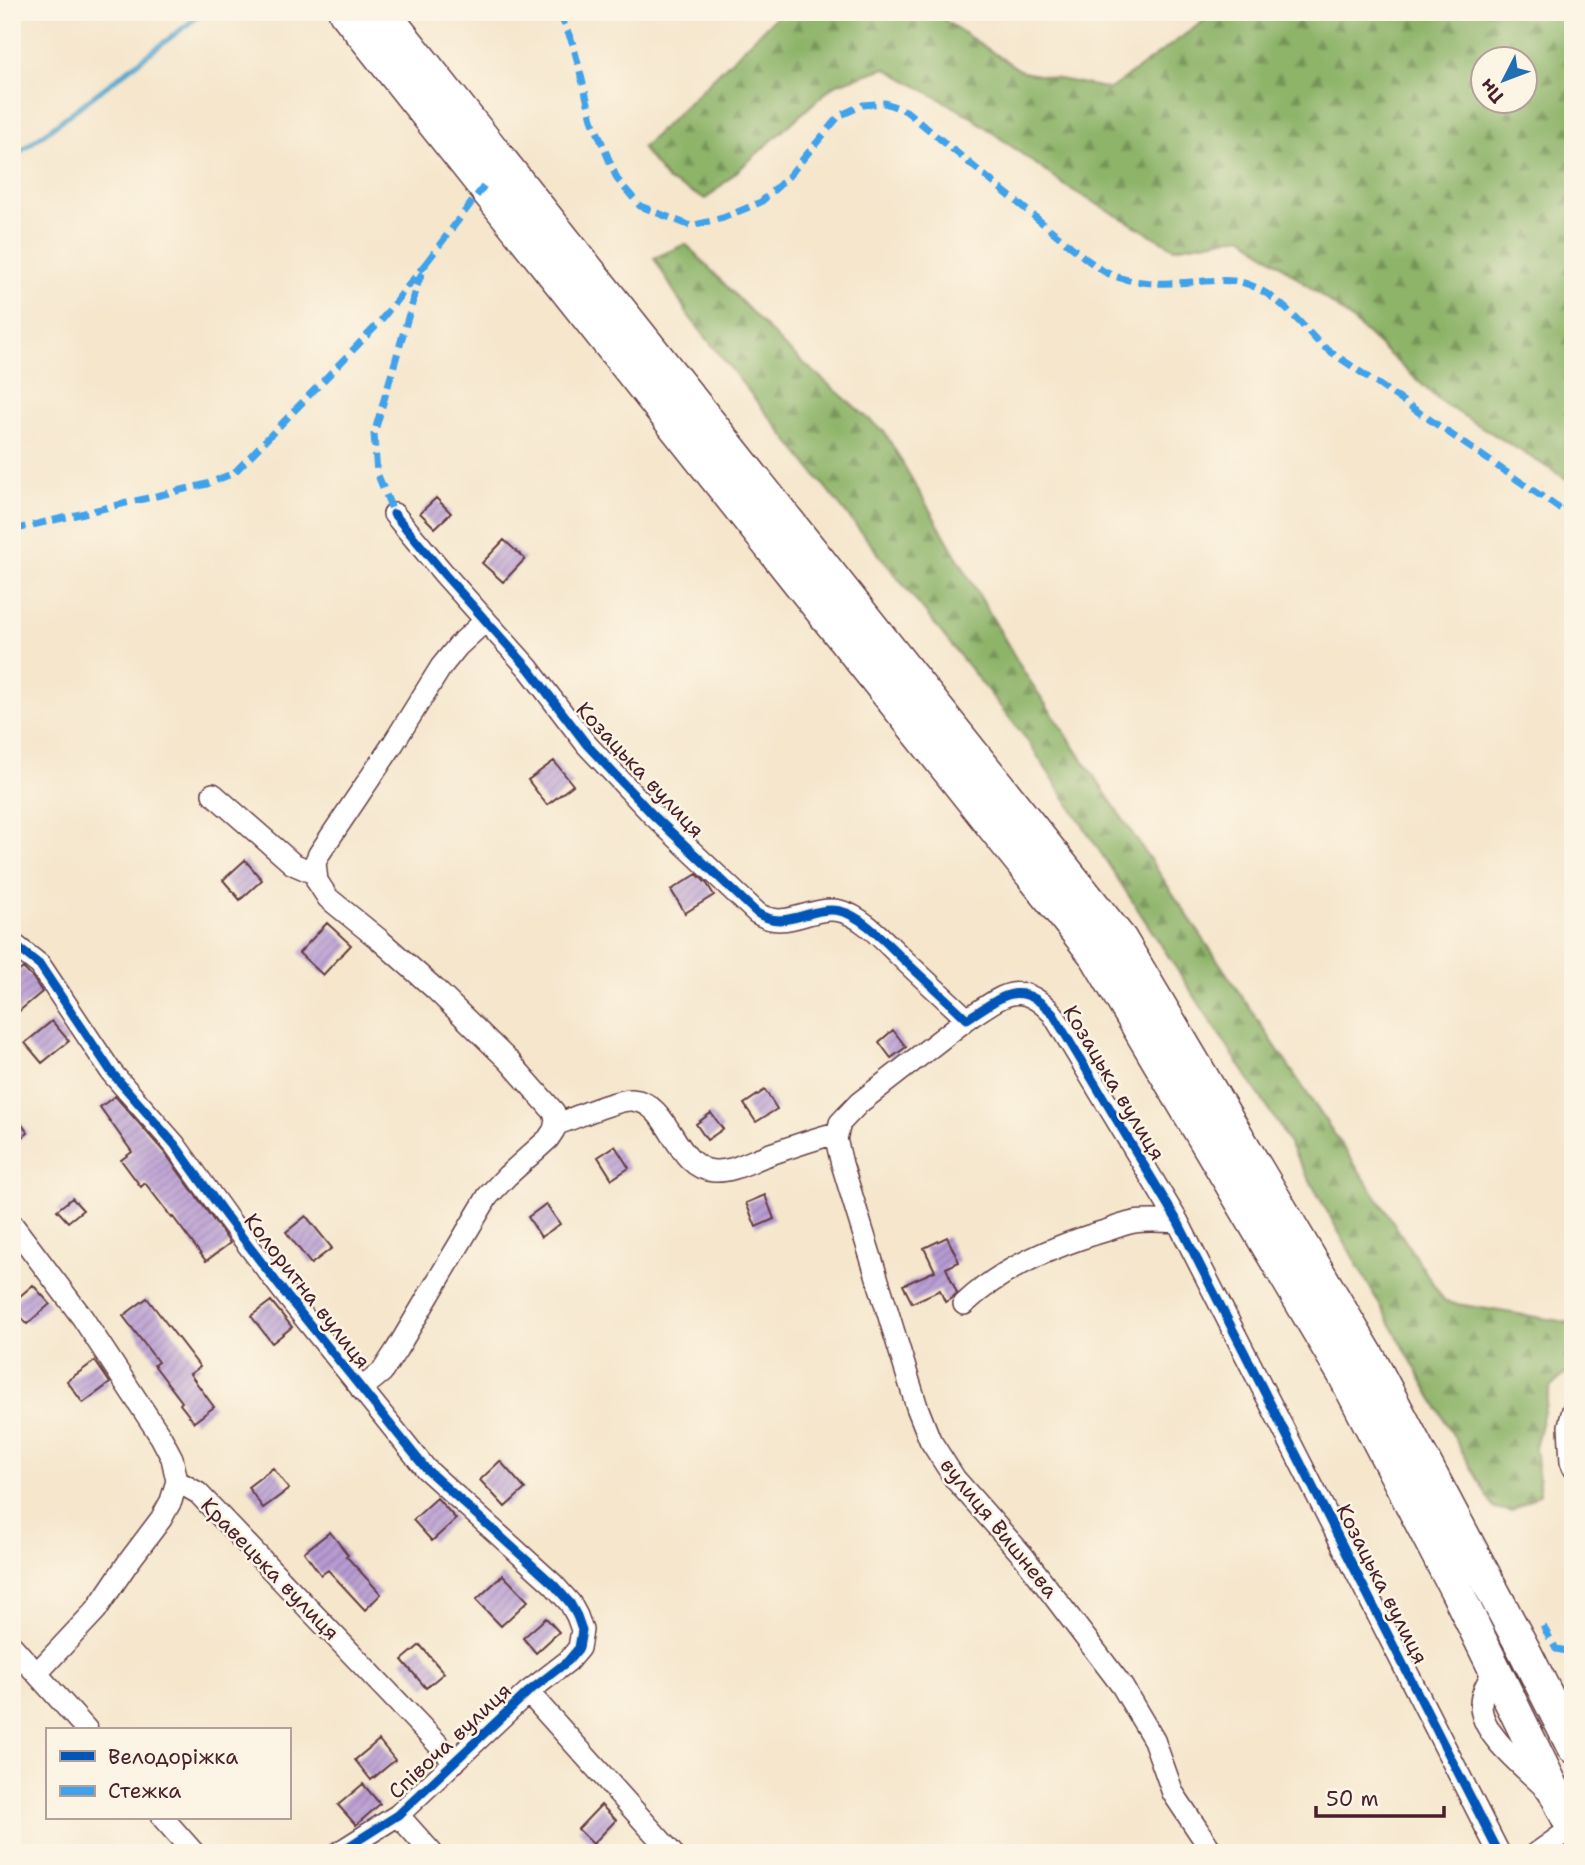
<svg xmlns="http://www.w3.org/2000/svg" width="1585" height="1865" font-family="'Shantell Sans',sans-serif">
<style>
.forest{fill:url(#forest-firs);stroke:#6c6a4a;stroke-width:2;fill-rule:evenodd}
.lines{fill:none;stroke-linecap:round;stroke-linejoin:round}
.stream{stroke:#50a4cc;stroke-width:5}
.building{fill:url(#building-hatch)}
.minor-casing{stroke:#643d43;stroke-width:24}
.highway-casing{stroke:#643d43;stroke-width:35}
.minor{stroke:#fff;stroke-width:21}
.highway{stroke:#fff;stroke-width:32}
.quiet{stroke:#40a2eb;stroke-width:7;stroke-dasharray:14 7;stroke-linecap:butt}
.cycleway-casing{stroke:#fcf5e5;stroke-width:13}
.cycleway{stroke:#0057b8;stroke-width:9}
.labels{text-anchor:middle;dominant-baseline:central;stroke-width:5;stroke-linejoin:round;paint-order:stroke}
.street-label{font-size:21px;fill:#4a1f2b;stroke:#fcf5e5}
</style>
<defs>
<pattern id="forest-firs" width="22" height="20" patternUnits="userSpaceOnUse" patternTransform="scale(1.75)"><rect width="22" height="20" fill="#8db469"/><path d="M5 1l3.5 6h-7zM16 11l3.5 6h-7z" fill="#759257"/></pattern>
<pattern id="building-hatch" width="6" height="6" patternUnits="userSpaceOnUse" patternTransform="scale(1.75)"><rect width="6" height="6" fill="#b79bd3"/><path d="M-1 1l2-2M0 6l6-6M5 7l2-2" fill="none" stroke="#977eab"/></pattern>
</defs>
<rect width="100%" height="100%" fill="#fcf5e5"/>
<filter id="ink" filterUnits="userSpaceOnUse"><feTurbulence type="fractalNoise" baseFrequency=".0143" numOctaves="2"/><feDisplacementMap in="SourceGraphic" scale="14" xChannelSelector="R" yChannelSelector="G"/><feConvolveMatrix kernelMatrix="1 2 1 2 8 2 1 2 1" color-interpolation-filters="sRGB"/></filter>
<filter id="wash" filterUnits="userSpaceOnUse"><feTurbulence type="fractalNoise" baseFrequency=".00686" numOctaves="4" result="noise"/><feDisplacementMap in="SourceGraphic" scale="28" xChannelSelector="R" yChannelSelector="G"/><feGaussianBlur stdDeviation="1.57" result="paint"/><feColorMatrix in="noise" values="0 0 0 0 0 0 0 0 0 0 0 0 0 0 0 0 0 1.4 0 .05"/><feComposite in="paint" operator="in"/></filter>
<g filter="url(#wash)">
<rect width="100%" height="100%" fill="#f5e6cc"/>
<!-- forest -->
<path class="forest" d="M 781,12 L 932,12 L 1023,72 L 1110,89 L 1205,20 L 1205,12 L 1573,12 L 1573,483 L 1441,402 L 1345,314 L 1242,236 L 1174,248 L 1067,187 L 970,116 L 885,68 L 834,85 L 706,199 L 668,181 L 642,148 ZM 1484,60 L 1526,60 L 1526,102 L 1484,102 Z
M 686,244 L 784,346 L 885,433 L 1022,669 L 1380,1202 L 1445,1302 L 1573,1323 L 1573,1366 L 1550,1388 L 1535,1447 L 1540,1494 L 1511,1511 L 1494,1508 L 1278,1124 L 1027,740 L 688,315 L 654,258 Z"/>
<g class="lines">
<!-- stream -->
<path class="stream" d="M 12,158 L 204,12"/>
</g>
<g id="blocks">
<!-- building -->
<path class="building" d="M 436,498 L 451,513 L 435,528 L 420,513 Z
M 504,540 L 525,559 L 503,582 L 482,563 Z
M 554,761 L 573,785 L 547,805 L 528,780 Z
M 245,860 L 262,880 L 240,900 L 223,880 Z
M 697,874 L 707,884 L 714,895 L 685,913 L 671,890 Z
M 327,923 L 351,945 L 323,975 L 299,953 Z
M 23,968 L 33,978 L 42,992 L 12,1017 L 12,977 Z
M 52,1021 L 69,1041 L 42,1063 L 25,1043 Z
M 893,1030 L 906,1047 L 891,1058 L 879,1042 Z
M 765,1090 L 777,1109 L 756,1122 L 744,1104 Z
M 115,1096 L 165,1153 L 230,1243 L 206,1261 L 173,1217 L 172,1218 L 145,1183 L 141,1187 L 121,1160 L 132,1152 L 100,1107 Z
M 12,1111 L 28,1133 L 12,1145 Z
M 711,1113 L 723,1129 L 707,1140 L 696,1124 Z
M 615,1146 L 629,1168 L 612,1179 L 598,1157 Z
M 765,1195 L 774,1219 L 756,1227 L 746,1203 Z
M 72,1198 L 83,1210 L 68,1222 L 57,1210 Z
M 546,1204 L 560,1224 L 541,1237 L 528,1217 Z
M 306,1216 L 332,1248 L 311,1264 L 286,1232 Z
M 947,1237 L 959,1262 L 946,1268 L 957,1293 L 952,1298 L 945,1302 L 940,1290 L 912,1303 L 903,1285 L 935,1271 L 924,1248 Z
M 33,1285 L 50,1304 L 27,1324 L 12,1306 L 12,1303 Z
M 147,1298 L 200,1367 L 190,1374 L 214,1407 L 194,1422 L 180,1404 L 182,1402 L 154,1365 L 158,1362 L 123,1316 Z
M 271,1301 L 292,1327 L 272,1343 L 251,1316 Z
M 95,1361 L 110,1383 L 83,1403 L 67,1381 Z
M 500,1461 L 525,1489 L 505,1507 L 480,1480 Z
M 273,1468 L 289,1489 L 263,1508 L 248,1487 Z
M 437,1498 L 456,1519 L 432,1541 L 413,1520 Z
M 330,1532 L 348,1555 L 346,1556 L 381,1594 L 365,1610 L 328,1570 L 321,1575 L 304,1552 Z
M 503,1575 L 528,1601 L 501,1626 L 476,1600 Z
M 546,1618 L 559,1632 L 536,1653 L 523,1638 Z
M 420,1645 L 444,1673 L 426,1688 L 402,1660 Z
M 379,1740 L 395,1760 L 371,1780 L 355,1760 Z
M 363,1784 L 380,1804 L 356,1825 L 338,1805 Z
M 601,1805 L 616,1820 L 593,1844 L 578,1829 Z"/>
</g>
</g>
<g filter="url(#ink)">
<use href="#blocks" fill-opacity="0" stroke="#643d43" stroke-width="2"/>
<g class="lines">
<!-- minor casing -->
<g class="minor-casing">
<path id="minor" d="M 394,514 L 445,575 L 529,669 L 587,745 L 653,815 L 757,913 C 786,932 810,905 840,911 C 863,916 887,944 904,960 C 925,980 946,999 967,1019 C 1002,997 1019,977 1053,1014 L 1178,1222 L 1499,1853
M 213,794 L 293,864 L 316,874
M 12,943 L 40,965 L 112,1073 L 175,1145 L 226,1216 L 287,1296 L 426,1469 L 553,1584 L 570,1603 L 577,1616 L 582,1630 L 579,1648 L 568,1661 L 528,1692 L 398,1815 L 338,1853
M 967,1019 L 859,1103 L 840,1123 L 836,1139 L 842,1164 L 917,1407 L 930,1440 L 955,1479 L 1024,1557 L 1122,1686 L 1154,1740 L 1173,1793 L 1213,1853
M 555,1125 C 572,1119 617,1099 632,1100 C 671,1102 674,1169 714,1171 C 732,1172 749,1162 765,1156 C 789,1148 812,1139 837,1133
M 12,1224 L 82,1317 L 161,1437 L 172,1458 L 177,1481 L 198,1493 L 455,1762
M 964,1304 C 1003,1267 1056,1245 1108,1230 C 1116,1227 1125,1224 1134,1222 C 1148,1220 1163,1221 1178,1222
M 361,1389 L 382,1372 L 397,1349 L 488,1196 L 507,1176 L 548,1139 L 554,1130 L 556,1120 L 554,1112 L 510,1062 L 435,989 L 381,941 L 328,898 L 317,881 L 315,863 L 319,854 L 393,744 L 441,667 L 458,646 L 485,621
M 1573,1410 L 1569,1426 L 1571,1462 L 1573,1467
M 12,1646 L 87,1730
M 1495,1669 C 1489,1680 1481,1692 1481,1704 C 1480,1735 1526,1768 1546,1789
M 37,1673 L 96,1610 L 127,1564 L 161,1519 L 171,1501 L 177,1481
M 528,1692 L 672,1853
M 398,1815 L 432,1853
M 163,1818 L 194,1853
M 1537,1853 L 1572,1828"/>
</g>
<!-- highway casing -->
<g class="highway-casing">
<path id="highway" d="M 345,12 L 1096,956 L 1343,1373 L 1456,1590 L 1573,1829
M 383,12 L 1121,940 L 1371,1361 L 1524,1650 L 1573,1747"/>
</g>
<!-- minor -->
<use href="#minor" class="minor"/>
<!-- highway -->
<use href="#highway" class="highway"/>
<!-- quiet -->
<path class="quiet" d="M 559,12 L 573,44 L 592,119 L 617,179 L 640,206 L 691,226 L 723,218 L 761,202 L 788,177 L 839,116 L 863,105 L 885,103 L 906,111 L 1085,258 C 1092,263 1099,269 1107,273 C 1134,285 1164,284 1192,282 C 1208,281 1226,279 1241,282 C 1275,291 1298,321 1321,345 L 1573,518
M 426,263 L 484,186
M 12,530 L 207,484 L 234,473 L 378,324 L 426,263 L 418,283 L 374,434 L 377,473 L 394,514
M 1543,1626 L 1556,1649 L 1573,1652"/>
<!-- cycleway casing -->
<g class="cycleway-casing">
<path id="cycleway" d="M 394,514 L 445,575 L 529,669 L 587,745 L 653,815 L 757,913 C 786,932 810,905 840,911 C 863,916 887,944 904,960 C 925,980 946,999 967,1019 C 1002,997 1019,977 1053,1014 L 1178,1222 L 1499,1853
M 12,943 L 40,965 L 112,1073 L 175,1145 L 226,1216 L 287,1296 L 426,1469 L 553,1584 L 570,1603 L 577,1616 L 582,1630 L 579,1648 L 568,1661 L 528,1692 L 398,1815 L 338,1853"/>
</g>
<!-- cycleway -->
<use href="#cycleway" class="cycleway"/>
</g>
</g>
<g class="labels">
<!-- street labels -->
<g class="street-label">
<text transform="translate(640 770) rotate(47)">Козацька вулиця</text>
<text transform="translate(1114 1083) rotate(59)">Козацька вулиця</text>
<text transform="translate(307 1291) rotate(52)">Колоритна вулиця</text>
<text transform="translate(999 1528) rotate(51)">вулиця Вишнева</text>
<text transform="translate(270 1569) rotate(46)">Кравецька вулиця</text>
<text transform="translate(1382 1584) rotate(63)">Козацька вулиця</text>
<text transform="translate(450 1741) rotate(-43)">Співоча вулиця</text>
</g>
</g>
<!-- margin -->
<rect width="1585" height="1865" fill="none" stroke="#fcf5e5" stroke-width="42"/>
<!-- legend -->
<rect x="46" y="1728" width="245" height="91" fill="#fcf5e5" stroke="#b59f9b" stroke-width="2"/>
<rect x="60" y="1751" width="35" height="10" fill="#0057b8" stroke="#b59f9b" stroke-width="2"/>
<text x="108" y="1764" font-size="21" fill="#4a1f2b">Велодоріжка</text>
<rect x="60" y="1786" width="35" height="10" fill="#40a2eb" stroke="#b59f9b" stroke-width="2"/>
<text x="108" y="1798" font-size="21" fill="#4a1f2b">Стежка</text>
<!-- north arrow -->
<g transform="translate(1504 80) rotate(228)"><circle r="33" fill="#fcf5e5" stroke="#b59f9b" stroke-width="2"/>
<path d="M0-5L12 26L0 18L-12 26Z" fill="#1f6fb2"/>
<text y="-10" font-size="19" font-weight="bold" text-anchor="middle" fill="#4a1f2b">Пн</text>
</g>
<!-- scale -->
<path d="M1316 1806v10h128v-10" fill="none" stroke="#4a1f2b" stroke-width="3.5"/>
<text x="1326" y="1806" font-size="21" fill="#4a1f2b" stroke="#fcf5e5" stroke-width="5" paint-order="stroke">50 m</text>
</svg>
